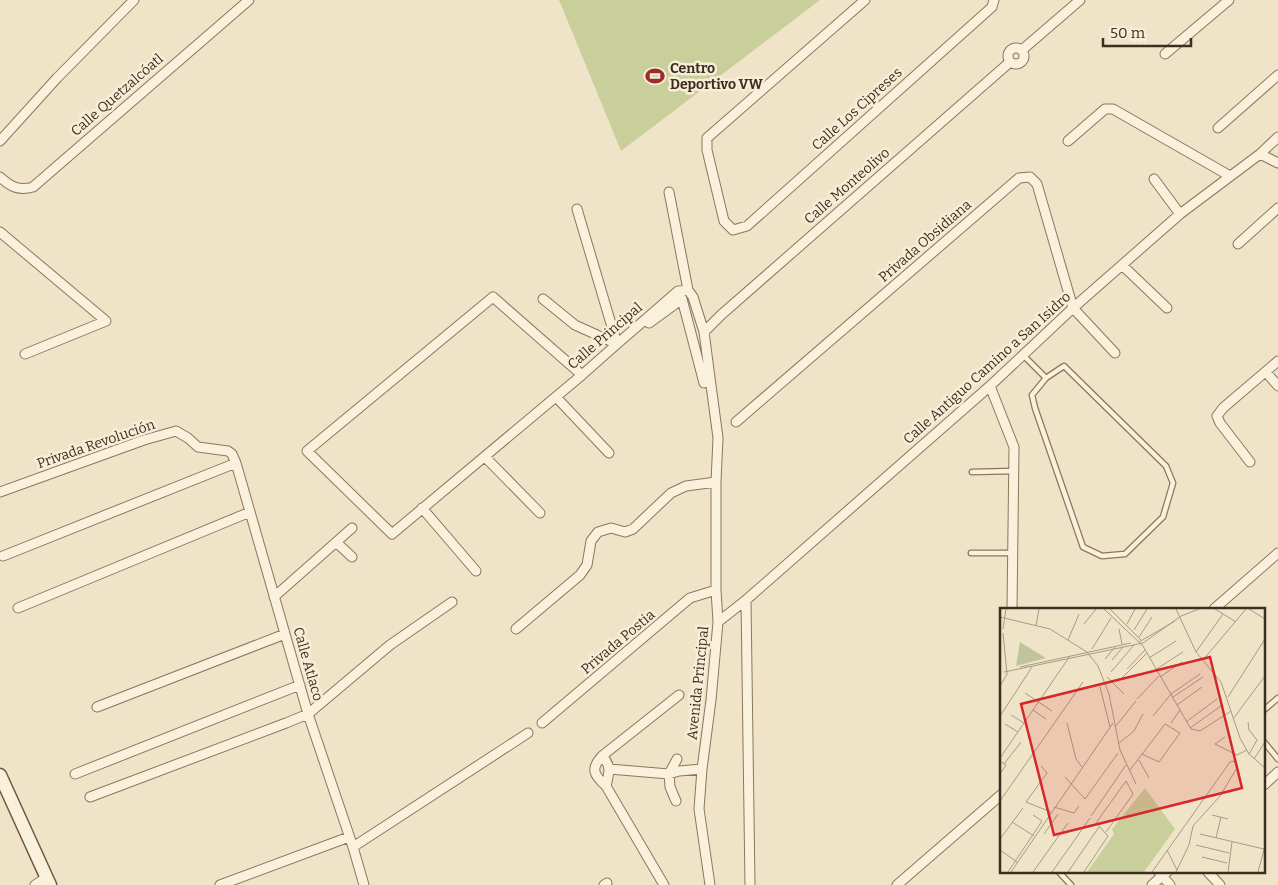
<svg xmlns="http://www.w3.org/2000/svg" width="1278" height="885" font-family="Bitter,serif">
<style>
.green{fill:#c9cf9b}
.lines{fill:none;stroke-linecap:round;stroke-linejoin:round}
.lane-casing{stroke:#8d765c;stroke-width:7}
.street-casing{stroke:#8d765c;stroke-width:11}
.secondary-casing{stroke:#6f573f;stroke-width:15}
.lane{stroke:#faf1dc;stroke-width:4.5}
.street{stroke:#faf1dc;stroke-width:9}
.secondary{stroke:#faf1dc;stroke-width:12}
.labels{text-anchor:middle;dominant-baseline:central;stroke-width:5;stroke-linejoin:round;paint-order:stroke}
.poi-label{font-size:14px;font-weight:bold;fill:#3d2e20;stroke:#f7eed8;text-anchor:start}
.street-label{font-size:14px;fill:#3d2e20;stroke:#f7eed8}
.inset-road{fill:none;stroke:#a89b85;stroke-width:1}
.view{fill:#d62828;fill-opacity:0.15;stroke:#d62828;stroke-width:2.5}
.inset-edge{fill:none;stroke:#3d2e20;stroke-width:2.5}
</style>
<rect width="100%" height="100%" fill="#f0e4c8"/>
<!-- green -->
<path class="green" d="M 559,0 L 820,0 L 621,151 Z"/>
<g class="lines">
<!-- lane casing -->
<g class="lane-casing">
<path id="lane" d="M 1023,355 L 1046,378
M 1064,366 L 1166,466 L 1173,483 L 1163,517 L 1125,554 L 1102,556 L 1083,547 L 1035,408 L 1032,395 L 1046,378 Z
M 972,472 L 1014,471
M 971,553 L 1013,553
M 1264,710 L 1278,698
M 1264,742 L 1278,759
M 1058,871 L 1071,885"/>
</g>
<!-- street casing -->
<g class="street-casing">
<path id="street" d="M 865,0 L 707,138 L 707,150 L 724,221 L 733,230 L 747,226 L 992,7 L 994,0
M1008 56a8 8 0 1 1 16 0a8 8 0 1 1-16 0Z
M 1022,50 L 1080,0
M 1165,54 L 1229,0
M 1218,128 L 1278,75
M 0,141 L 57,78 L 134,0
M 1068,141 L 1105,109 L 1113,109 L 1230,176
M 1260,154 L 1278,163
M 0,177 C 11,187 19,191 33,187 L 249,0
M 1154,179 L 1180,214
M 669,192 L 688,290 L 693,297 L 704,332 L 718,438 L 716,482 L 716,590 L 718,622 L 711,700 L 702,769 L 699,809 L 710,885
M 577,209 L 617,344 L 612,328
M 0,232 L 106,321 L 25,354
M 1238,244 L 1278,208
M 1122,265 L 1167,308
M 543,299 L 575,325 L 617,344
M 649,323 L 682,299 L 704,383
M 704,332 L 721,315 L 1010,62
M 1266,372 L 1278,386
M 582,375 L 493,297 L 307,451 L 392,534 L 582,375 L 617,344 L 678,291 L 688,290
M 990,386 L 1014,447 L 1012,609
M 556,397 L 609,453
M 736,422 L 1019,178 L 1030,177 L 1037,184 L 1073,308 L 1115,353
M 485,457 L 540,513
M 1250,462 L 1220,423 L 1217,416 L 1223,408 L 1278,361
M 0,492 L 144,440 L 176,431 L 188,438 L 198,447 L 228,451 L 232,454 L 236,463 L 308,714 L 353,847 L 364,885
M 422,508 L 476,571
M 336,542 L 352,557
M 3,556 L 236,463
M 274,597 L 352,528
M 746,600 L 750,885
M 18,608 L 250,512
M 1214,609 L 1278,553
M 718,622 L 746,600 L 990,386 L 1073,308 L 1180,214 L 1260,154 L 1278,137
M 516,629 L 580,575 L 587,565 L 591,541 L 598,532 L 611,528 L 625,532 L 633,529 L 671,493 L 686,486 L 716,482
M 97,707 L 285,634
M 542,723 L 690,598 L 716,590
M 602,756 L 679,695
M 602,756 C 612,766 609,773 606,786 C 594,775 590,769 602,756 Z
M 609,769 L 669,774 L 679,771 L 702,769
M 75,774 L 300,685
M 1264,785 L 1278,772
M 606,786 L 664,885
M 90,797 L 286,723 L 308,714 L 390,645 L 452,602
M 676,801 L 670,787 L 669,774 L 677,759
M 353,847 L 528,733
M 1158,871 L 1170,885
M 1207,871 L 1220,885
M 35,885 L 47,877
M 220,885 L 349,837
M 604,885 L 607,883
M 897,885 L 1002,794
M 1152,885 L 1168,871"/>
</g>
<!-- secondary casing -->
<g class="secondary-casing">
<path id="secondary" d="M 0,775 L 50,885"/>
</g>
<!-- lane -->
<use href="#lane" class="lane"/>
<!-- street -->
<use href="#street" class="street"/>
<!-- secondary -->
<use href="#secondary" class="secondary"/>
</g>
<!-- icons -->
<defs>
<g id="stadium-bare" transform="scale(1.5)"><path d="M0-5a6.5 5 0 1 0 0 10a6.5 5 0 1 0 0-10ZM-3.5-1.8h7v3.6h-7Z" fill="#9e2a2b" stroke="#f7eed8" stroke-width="2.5" paint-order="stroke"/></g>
</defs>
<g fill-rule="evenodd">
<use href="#stadium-bare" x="655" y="76"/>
</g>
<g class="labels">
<!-- poi labels -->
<g class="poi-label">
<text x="670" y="68">Centro<tspan x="670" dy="16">Deportivo VW</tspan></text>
</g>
<!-- street labels -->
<g class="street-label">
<text transform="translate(117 95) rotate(-41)">Calle Quetzalcóatl</text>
<text transform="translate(857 109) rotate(-42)">Calle Los Cipreses</text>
<text transform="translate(847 186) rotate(-41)">Calle Monteolivo</text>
<text transform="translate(925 241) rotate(-41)">Privada Obsidiana</text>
<text transform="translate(605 336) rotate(-41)">Calle Principal</text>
<text transform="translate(987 368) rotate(-42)">Calle Antiguo Camino a San Isidro</text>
<text transform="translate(96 444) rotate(-19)">Privada Revolución</text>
<text transform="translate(618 642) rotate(-40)">Privada Postia</text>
<text transform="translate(308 664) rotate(74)">Calle Atlaco</text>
<text transform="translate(698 683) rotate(-84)">Avenida Principal</text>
</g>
</g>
<!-- overview -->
<g transform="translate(1000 608)">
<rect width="265" height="265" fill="#f0e4c8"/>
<path d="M 145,180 L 175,221 L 144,264 L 87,264 L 114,226 L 112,221 Z" fill="#c9cf9b"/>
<path d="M 20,34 L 46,50 L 16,58 Z" fill="#bfc49a"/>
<path class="inset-road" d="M 104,1 L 143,38 L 191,121 L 200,123 L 231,103M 110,1 L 142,33M 176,1 L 196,44 L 221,74 L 240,130 L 249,146 L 265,160M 215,1 L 236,14M 249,1 L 265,11M 0,9 L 50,21 L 87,44 L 98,58 L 109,86 L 120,142 L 136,176M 84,16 L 96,1M 127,16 L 135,1M 36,18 L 39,1M 3,21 L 6,1M 119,21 L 122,36M 134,22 L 147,1M 139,29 L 152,9M 68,32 L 79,6M 139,34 L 175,13M 92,41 L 111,10M 196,44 L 223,6M 149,50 L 176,33M 105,51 L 115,39M 112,52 L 123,39M 203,52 L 246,1M 20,59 L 131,35M 127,61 L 145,42M 155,62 L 183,44M 4,64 L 143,35 L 181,8 L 199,1M 111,64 L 134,37M 107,69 L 124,86M 160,69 L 182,54M 120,72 L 147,45M 99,75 L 110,119M 0,78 L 7,66 L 3,25M 25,85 L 52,103M 173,89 L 203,69M 228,89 L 265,31M 137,91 L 159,68M 177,97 L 202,79M 33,102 L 46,111M 11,107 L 24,115M 0,108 L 32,59M 153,108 L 171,86 L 200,66M 233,111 L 265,68M 186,114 L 217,91M 248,114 L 249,122 L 257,132 L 249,146M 67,115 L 76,151 L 82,159M 171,115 L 180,102M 5,116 L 18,124M 115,119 L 136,93M 190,120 L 221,98M 225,129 L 215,136 L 237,147 L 247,142M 119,135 L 134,123 L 143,106M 0,150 L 70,48M 254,151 L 265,134M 139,152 L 149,170M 0,153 L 6,157 L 0,166M 4,156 L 21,134M 41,158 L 47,165 L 26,194 L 51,204M 130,162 L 165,116 L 180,125 L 159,154 L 142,146M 65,169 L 85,191 L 118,145M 0,193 L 83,74M 54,199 L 74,205 L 79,198M 212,207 L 228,211M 91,208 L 126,157M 12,214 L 34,228M 44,226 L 58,206M 200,226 L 264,241M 216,230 L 221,209M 0,231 L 23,200M 196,237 L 229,245M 0,242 L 17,254M 167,242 L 177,262M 202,249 L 227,255M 8,264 L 42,213 L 33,207M 11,264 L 113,115M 33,264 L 68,215M 52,264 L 90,210M 68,264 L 99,219M 84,264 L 108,228 L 96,215 L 126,173 L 133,186 L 106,224M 152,264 L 230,154 L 234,153 L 238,158 L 220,188 L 193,218 L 189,237 L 176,264M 228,264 L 232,234M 258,264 L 265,238"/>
<path class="view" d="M 210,49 L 242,180 L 54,227 L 21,96 Z"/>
<rect width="265" height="265" class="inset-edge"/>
</g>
<!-- scale -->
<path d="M1103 38v8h88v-8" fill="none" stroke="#3d2e20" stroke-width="2.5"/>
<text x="1110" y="38" font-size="15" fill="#3d2e20" stroke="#f7eed8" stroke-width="4" paint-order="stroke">50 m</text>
</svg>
